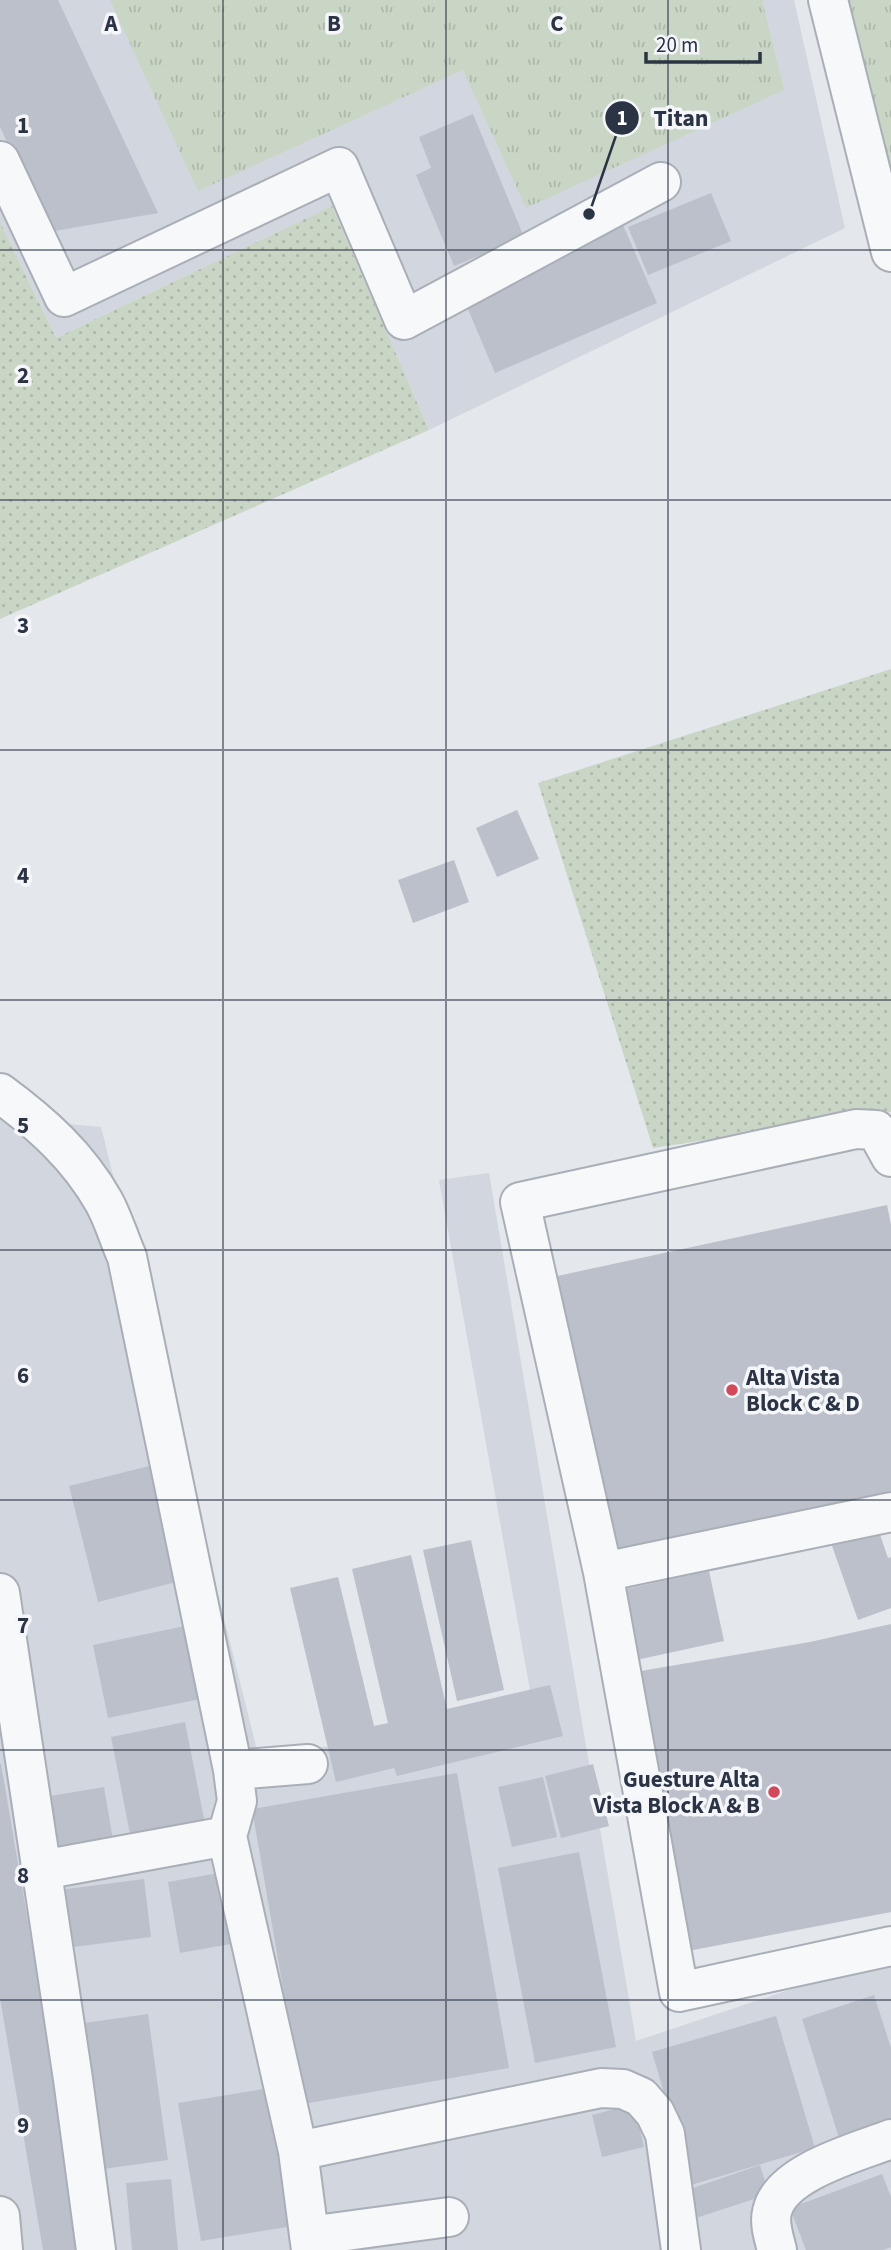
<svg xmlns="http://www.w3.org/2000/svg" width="891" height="2250" font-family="'Source Sans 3',sans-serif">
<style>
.built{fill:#d2d6de}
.grass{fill:url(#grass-dots)}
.park{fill:url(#park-tufts)}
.building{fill:#bbc0ca}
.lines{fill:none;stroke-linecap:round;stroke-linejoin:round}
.minor-casing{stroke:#a9aeb7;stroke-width:42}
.minor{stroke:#f7f8fa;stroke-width:38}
.grid{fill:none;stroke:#2b3445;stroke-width:2;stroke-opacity:0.55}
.poi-dot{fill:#d1495b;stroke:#f4f6f9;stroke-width:2.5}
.labels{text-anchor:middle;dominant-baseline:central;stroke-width:7;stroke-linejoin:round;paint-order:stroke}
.poi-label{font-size:23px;font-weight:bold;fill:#2b3445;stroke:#f4f6f9;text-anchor:start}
.grid-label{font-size:23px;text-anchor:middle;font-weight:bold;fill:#2b3445;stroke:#f4f6f9;stroke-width:7;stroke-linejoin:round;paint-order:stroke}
.leader{fill:none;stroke:#2b3445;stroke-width:2.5}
.callout-dot{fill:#2b3445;stroke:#f4f6f9;stroke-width:2.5}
.mark-label{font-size:21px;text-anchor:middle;font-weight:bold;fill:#fff}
.callout-label{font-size:24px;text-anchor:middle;font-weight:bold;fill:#2b3445;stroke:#f4f6f9;stroke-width:7;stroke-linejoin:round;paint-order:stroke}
</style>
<defs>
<pattern id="grass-dots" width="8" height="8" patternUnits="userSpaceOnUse" patternTransform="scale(1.75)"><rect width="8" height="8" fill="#c9d6c5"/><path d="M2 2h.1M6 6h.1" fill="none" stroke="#adb8ab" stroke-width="1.8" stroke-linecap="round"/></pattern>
<pattern id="park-tufts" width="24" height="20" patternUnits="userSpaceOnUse" patternTransform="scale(1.75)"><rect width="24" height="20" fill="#c9d6c5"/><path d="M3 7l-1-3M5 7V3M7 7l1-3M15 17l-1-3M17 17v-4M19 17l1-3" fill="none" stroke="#adb8ab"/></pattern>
</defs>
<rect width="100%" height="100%" fill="#e4e7ec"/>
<!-- built -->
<path class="built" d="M 0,0 L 794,0 L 845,228 L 429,430 L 332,206 L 56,338 L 0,222 Z
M 0,1118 L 101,1127 L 258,1754 L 536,1724 L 439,1180 L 489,1173 L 636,2041 L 891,1956 L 891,2250 L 0,2250 Z"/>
<!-- grass -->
<path class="grass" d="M 332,206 L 429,430 L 0,619 L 0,222 L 56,338 Z
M 891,669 L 891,1112 L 653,1148 L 538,783 Z"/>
<!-- park -->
<path class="park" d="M 110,0 L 762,0 L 784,90 L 526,208 L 463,70 L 198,191 Z
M 848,0 L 891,0 L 891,173 Z"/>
<!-- building -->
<path class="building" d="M 0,0 L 58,0 L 158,213 L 49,232 L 0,127 Z
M 473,114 L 524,237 L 454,266 L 416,175 L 431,168 L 419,137 Z
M 711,193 L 731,241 L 648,275 L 628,227 Z
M 623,225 L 657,303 L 495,373 L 462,295 Z
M 517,810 L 539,859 L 497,877 L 476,828 Z
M 454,860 L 469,902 L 413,923 L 398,880 Z
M 887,1205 L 891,1225 L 891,1503 L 609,1564 L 548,1278 Z
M 149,1466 L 176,1582 L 98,1602 L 69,1486 Z
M 876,1523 L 888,1558 L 891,1557 L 891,1608 L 858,1620 L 830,1540 Z
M 471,1540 L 504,1690 L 457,1701 L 423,1550 Z
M 411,1555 L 447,1709 L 550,1685 L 563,1736 L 397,1776 L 394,1768 L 336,1782 L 290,1588 L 338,1577 L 374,1726 L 388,1723 L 352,1569 Z
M 709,1571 L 724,1641 L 627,1662 L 612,1592 Z
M 891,1624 L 891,1912 L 688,1951 L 635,1672 L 810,1642 Z
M 185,1626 L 200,1699 L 108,1718 L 93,1645 Z
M 185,1722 L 205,1824 L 131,1839 L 111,1737 Z
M 0,1764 L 1,1764 L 84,2250 L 43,2250 L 0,1998 Z
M 593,1764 L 609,1826 L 561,1838 L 545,1776 Z
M 457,1773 L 509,2068 L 303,2104 L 252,1809 Z
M 543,1777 L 557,1837 L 512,1847 L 498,1787 Z
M 104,1787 L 114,1846 L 54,1857 L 44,1797 Z
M 579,1852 L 616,2047 L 535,2063 L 498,1868 Z
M 224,1872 L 236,1943 L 180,1953 L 168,1882 Z
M 144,1879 L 151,1937 L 58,1949 L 51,1891 Z
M 874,1995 L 891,2048 L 891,2122 L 839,2138 L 802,2019 Z
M 148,2014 L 168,2160 L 89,2171 L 70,2025 Z
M 776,2016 L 815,2148 L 691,2185 L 652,2052 Z
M 270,2088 L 293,2226 L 201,2241 L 178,2103 Z
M 634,2104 L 644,2147 L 602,2157 L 592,2115 Z
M 760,2165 L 769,2194 L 696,2218 L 687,2190 Z
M 882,2174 L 891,2197 L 891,2247 L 883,2250 L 806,2250 L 790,2208 Z
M 171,2179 L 178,2250 L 132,2250 L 126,2183 Z"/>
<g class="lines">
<!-- minor casing -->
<g class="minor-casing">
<path id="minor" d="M 828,0 L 891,252
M 0,161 L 64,297 L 339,167 L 404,320 L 661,182
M 0,1093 C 42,1124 78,1156 104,1202 C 113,1218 119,1239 127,1257 L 233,1770 L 237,1801 L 227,1836 L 42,1870
M 891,1157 L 876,1130 L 856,1129 L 520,1202 L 603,1572 L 679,1992 L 891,1946
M 603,1572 L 891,1512
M 0,1593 L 73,2079 L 96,2250
M 233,1770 L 308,1764
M 227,1836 L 298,2151 L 311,2250
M 298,2151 L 601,2088 L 623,2089 L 641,2097 L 655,2113 L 665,2134 L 681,2250
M 0,2216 L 3,2250
M 309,2236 L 449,2217
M 777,2250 C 774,2238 769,2224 772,2212 C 780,2172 858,2152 891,2139"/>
</g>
<!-- minor -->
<use href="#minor" class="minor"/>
</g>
<!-- grid -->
<path class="grid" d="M 223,0 L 223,2250M 446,0 L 446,2250M 668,0 L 668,2250M 0,250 L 891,250M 0,500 L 891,500M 0,750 L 891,750M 0,1000 L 891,1000M 0,1250 L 891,1250M 0,1500 L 891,1500M 0,1750 L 891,1750M 0,2000 L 891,2000"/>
<!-- markers -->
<g class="poi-dot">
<circle cx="732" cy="1390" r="7"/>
<circle cx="774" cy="1792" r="7"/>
</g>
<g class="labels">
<!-- poi labels -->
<g class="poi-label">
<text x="746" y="1377">Alta Vista<tspan x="746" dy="26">Block C &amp; D</tspan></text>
<text x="760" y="1779" text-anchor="end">Guesture Alta<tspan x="760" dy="26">Vista Block A &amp; B</tspan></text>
</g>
</g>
<g class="grid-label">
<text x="111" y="31">A</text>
<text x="334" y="31">B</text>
<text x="557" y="31">C</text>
<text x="23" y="133">1</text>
<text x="23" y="383">2</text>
<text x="23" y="633">3</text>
<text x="23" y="883">4</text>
<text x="23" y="1133">5</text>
<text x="23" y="1383">6</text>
<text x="23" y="1633">7</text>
<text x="23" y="1883">8</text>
<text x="23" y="2133">9</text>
</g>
<!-- callouts -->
<path class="leader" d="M589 214L622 118"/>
<g class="callout-dot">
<circle cx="589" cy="214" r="7"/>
<circle cx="622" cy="118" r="18"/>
</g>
<g class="mark-label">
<text x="622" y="125">1</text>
</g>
<g class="callout-label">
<text x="681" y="126">Titan</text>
</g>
<!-- scale -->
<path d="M646 52v10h114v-10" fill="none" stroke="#2b3445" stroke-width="3.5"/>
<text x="656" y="52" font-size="21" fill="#2b3445" stroke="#f4f6f9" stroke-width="5" paint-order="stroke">20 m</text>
</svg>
